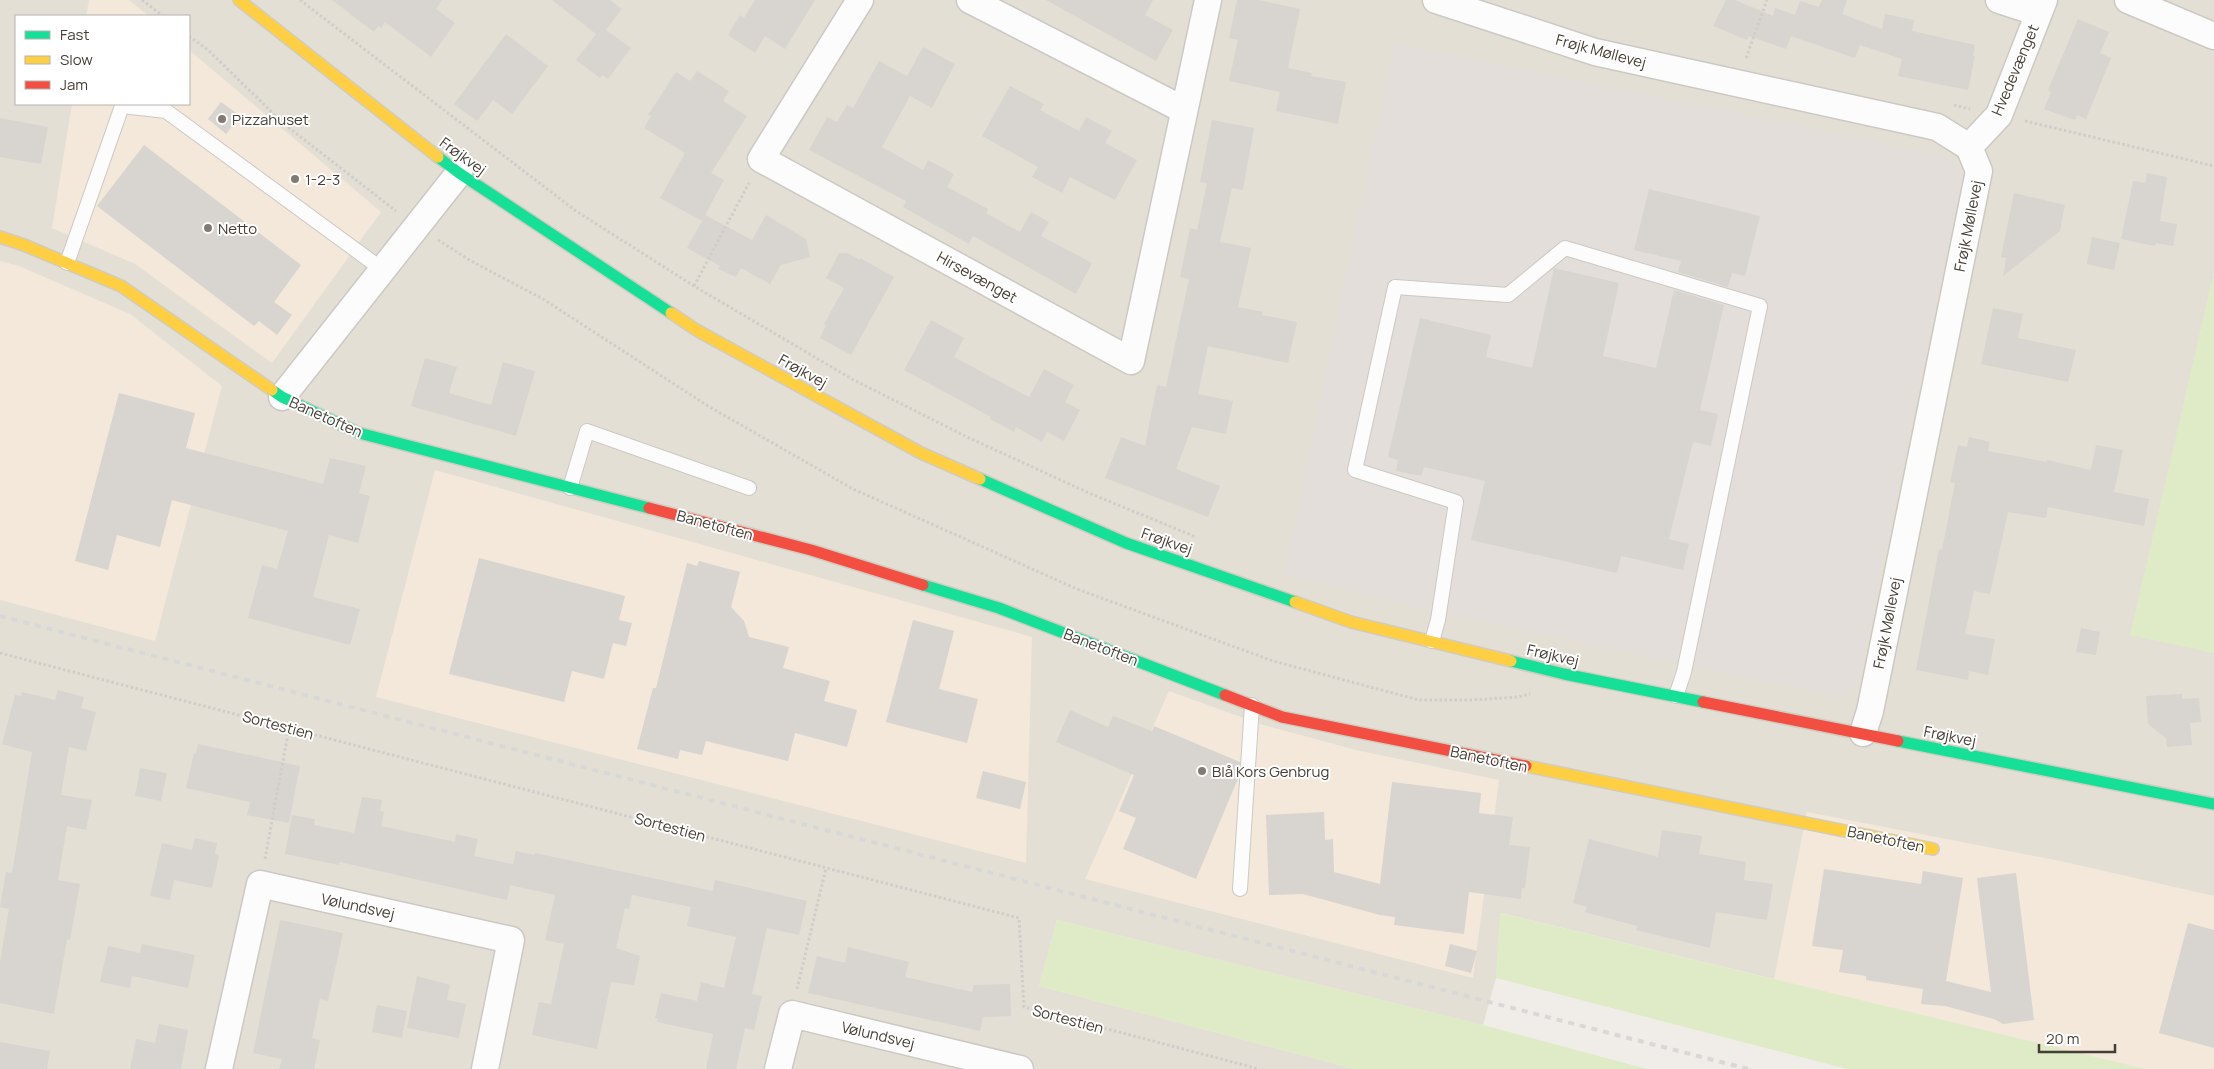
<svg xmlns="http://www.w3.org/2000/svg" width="2214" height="1069" font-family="Manrope,sans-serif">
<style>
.residential{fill:#e4dfd5;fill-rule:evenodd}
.commercial{fill:#f3e8da}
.industrial{fill:#e3ded9}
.green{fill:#deebc6}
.building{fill:#d8d4cf}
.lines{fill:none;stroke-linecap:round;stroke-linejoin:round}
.lane-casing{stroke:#ccc9c4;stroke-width:16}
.street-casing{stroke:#ccc9c4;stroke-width:29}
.fast-casing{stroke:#d1ccc0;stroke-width:14}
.slow-casing{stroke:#d1ccc0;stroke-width:14}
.jam-casing{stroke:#d1ccc0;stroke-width:14}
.path{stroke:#d0cdc9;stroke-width:3;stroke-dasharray:2.5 2.5;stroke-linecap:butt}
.lane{stroke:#fdfcfc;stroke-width:14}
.street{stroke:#fdfcfc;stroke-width:26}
.fast{stroke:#16e098;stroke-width:11}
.slow{stroke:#ffcf43;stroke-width:11}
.jam{stroke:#f24e42;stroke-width:11}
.rail{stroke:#d8d8d7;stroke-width:4;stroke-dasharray:6 6;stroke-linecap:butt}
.poi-dot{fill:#817b73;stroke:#fff;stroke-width:2}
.labels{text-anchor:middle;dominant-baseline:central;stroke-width:4;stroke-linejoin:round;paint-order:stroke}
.street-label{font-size:15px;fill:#453e34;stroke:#fff}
.poi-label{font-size:15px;fill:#453e34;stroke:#fff;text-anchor:start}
</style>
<rect width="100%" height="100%" fill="#f0ede8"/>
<!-- residential -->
<path class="residential" d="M 0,0 L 2214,0 L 2214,273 L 2131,634 L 2214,653 L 2214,1069 L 2145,1069 L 1501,913 L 1496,978 L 1483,1025 L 1057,920 L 1039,986 L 1355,1069 L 0,1069 ZM 16,16 L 189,16 L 189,104 L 16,104 Z"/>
<!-- commercial -->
<path class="commercial" d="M 89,0 L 129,0 L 149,16 L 86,16 Z
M 189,50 L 381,212 L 272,363 L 135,264 L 52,228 L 72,104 L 189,104 Z
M 0,261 L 19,266 L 130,314 L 222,386 L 155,641 L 0,600 Z
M 435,470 L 1032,637 L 1026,863 L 376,697 Z
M 1169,691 L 1260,724 L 1356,750 L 1499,780 L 1473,978 L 1085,879 Z
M 1807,812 L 2065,862 L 2214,896 L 2214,1069 L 2145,1069 L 1774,979 Z"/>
<!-- industrial -->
<path class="industrial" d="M 1394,43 L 1951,157 L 1963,175 L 1857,686 L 1840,697 L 1419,608 L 1284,573 Z"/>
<!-- green -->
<path class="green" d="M 2214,273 L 2214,653 L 2130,635 Z
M 1500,913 L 2145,1069 L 1847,1069 L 1496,978 Z
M 1057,920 L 1483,1025 L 1647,1069 L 1355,1069 L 1039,986 Z"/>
<!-- building -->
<path class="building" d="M 332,0 L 442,0 L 436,9 L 455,23 L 431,57 L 385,22 L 381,28 L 378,26 L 374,32 Z
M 552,0 L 610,0 L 622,9 L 606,30 L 631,48 L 608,79 L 602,75 L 600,78 L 576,60 L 596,34 Z
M 755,0 L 815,0 L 785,49 L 765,36 L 755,53 L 728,35 L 740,15 L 744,18 Z
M 1046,0 L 1153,0 L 1145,15 L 1173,30 L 1156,61 Z
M 1237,0 L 1259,0 L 1300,9 L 1288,68 L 1312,73 L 1311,76 L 1346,82 L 1338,124 L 1276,111 L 1280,92 L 1229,81 L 1238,40 L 1229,38 Z
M 1726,0 L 1735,0 L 1773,16 L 1775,8 L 1795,15 L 1800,1 L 1819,7 L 1822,0 L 1847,0 L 1842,14 L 1882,29 L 1885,14 L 1914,20 L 1912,31 L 1975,45 L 1973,56 L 1975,56 L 1968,90 L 1898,76 L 1902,59 L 1860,45 L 1855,58 L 1791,36 L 1786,49 L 1749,36 L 1747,40 L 1713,26 Z
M 2078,19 L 2109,32 L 2100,53 L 2111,58 L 2086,119 L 2077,115 L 2075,120 L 2044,109 L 2051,92 L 2048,90 Z
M 506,34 L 548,66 L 512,114 L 493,100 L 477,121 L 454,104 Z
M 923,47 L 955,64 L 932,108 L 910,96 L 882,147 L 923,170 L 928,160 L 954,174 L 947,187 L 988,209 L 986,213 L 1020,232 L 1031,212 L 1049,222 L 1041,236 L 1092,263 L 1076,294 L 973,236 L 969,244 L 903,207 L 906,201 L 809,150 L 827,117 L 837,122 L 847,105 L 853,108 L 879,61 L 907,76 Z
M 697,71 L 729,91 L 723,101 L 747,116 L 711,173 L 724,180 L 705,215 L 752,240 L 766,215 L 806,239 L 810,257 L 781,265 L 770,284 L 741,268 L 736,277 L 718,269 L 720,266 L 687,248 L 702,221 L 660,198 L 685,153 L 644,128 L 651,116 L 648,115 L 676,72 L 690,81 Z
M 1010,86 L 1044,104 L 1040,110 L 1079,131 L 1086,117 L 1112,131 L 1105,143 L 1137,160 L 1115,200 L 1070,177 L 1062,193 L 1032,177 L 1038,167 L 982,136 Z
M 221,102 L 240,116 L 226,134 L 208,119 Z
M 0,118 L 48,127 L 41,164 L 0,157 Z
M 1212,120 L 1254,128 L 1243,190 L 1232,188 L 1220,242 L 1251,248 L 1238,307 L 1263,312 L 1262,315 L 1297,322 L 1288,363 L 1208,346 L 1198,394 L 1233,401 L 1226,434 L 1192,427 L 1176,469 L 1220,486 L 1208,517 L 1105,478 L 1121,437 L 1145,446 L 1157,385 L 1166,387 L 1189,279 L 1180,277 L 1190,228 L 1197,230 L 1207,183 L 1200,182 Z
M 144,145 L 301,265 L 274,302 L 292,315 L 277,335 L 259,321 L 254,326 L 97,206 Z
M 2147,173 L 2167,177 L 2160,221 L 2177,224 L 2173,246 L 2156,243 L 2155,246 L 2121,239 L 2133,181 L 2145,183 Z
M 1649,189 L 1760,216 L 1745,276 L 1732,273 L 1728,287 L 1678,272 L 1681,261 L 1634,250 Z
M 2014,193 L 2065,205 L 2060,231 L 2003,276 L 2006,258 L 2001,257 Z
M 2092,237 L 2120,243 L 2114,270 L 2087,264 Z
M 839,253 L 848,253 L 860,260 L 860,258 L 894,277 L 851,355 L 820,338 L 826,325 L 824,324 L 844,288 L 826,278 Z
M 1554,268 L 1619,283 L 1603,356 L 1656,368 L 1674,290 L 1724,305 L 1700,410 L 1718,414 L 1711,446 L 1693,442 L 1669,539 L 1689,544 L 1683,570 L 1621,556 L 1617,573 L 1471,540 L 1485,481 L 1424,467 L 1421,476 L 1396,471 L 1398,460 L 1388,457 L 1420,318 L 1491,335 L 1486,357 L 1532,368 Z
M 1993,308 L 2023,314 L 2018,338 L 2076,350 L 2068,382 L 1981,364 Z
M 931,320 L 964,338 L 954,357 L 1029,397 L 1044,369 L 1074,385 L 1065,402 L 1080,410 L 1064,441 L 1047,432 L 1042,442 L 1016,427 L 1014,432 L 990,419 L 991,417 L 904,370 Z
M 425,358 L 457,367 L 449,393 L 491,405 L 503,362 L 535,371 L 516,436 L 411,406 Z
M 119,393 L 195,413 L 186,448 L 323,484 L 330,458 L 366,466 L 359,493 L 370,496 L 358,543 L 329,535 L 313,597 L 360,609 L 350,645 L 248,618 L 262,565 L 277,569 L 288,531 L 172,500 L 160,547 L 117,535 L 108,570 L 75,561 Z
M 1969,437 L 1990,442 L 1988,451 L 2047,462 L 2047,460 L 2091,470 L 2096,445 L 2123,450 L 2114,492 L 2149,499 L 2144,526 L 2048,507 L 2046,518 L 2008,512 L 1990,594 L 1974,591 L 1965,634 L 1995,639 L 1988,675 L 1969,671 L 1968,680 L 1916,670 L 1939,549 L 1942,550 L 1955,483 L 1950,482 L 1958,445 L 1967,447 Z
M 479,558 L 625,596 L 619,620 L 632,623 L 626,646 L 613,643 L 604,679 L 572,671 L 564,702 L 449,674 Z
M 699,561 L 740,572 L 731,607 L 744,621 L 749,637 L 789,647 L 783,668 L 830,681 L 824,701 L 857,710 L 847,747 L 795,733 L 788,761 L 706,741 L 702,755 L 680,750 L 678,759 L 637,749 L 653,688 L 656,688 L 687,563 L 697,566 Z
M 913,620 L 954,631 L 939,689 L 978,699 L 967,743 L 886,722 Z
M 2081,628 L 2100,632 L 2096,655 L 2076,652 Z
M 58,690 L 84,697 L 81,708 L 96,712 L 86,751 L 69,747 L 61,795 L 92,800 L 86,830 L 67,826 L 58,880 L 80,884 L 70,940 L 67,939 L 54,1014 L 0,1003 L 0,962 L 9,909 L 0,907 L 6,872 L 12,873 L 32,752 L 2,744 L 15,695 L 21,696 L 22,692 L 55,700 Z
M 2182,694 L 2182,699 L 2199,698 L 2201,722 L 2190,723 L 2192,745 L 2167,747 L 2166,738 L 2148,724 L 2146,696 Z
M 1070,710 L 1108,727 L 1113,716 L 1152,731 L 1154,726 L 1240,762 L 1239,776 L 1196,879 L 1123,849 L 1136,818 L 1119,811 L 1134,775 L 1056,742 Z
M 198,744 L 300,766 L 289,823 L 247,815 L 250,802 L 186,788 L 194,753 L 196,753 Z
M 140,768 L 167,773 L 161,801 L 135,796 Z
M 983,771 L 1026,782 L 1020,809 L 976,798 Z
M 1392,782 L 1481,793 L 1479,813 L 1513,817 L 1509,845 L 1530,847 L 1525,888 L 1522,888 L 1521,899 L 1469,892 L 1464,934 L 1394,925 L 1395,917 L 1380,915 L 1303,894 L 1269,895 L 1266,815 L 1324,812 L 1325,840 L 1333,839 L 1334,872 L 1380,884 Z
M 362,797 L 382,800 L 380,811 L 384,812 L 381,826 L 455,842 L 456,834 L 478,839 L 474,856 L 513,864 L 516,851 L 534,855 L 535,853 L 713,891 L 715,880 L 807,901 L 799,935 L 767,928 L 752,994 L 762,996 L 754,1030 L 745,1028 L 736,1069 L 706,1069 L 713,1034 L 657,1022 L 658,1019 L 655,1018 L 661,993 L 697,1001 L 701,982 L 724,988 L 736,937 L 687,926 L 691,907 L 632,895 L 629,909 L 625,908 L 616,948 L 640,956 L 634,985 L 611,982 L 597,1049 L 532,1035 L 539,1002 L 551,1004 L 564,944 L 545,940 L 555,895 L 510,885 L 507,900 L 340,862 L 339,865 L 285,854 L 292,815 L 315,819 L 314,825 L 354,833 Z
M 1662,830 L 1702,836 L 1699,854 L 1746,862 L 1744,880 L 1773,884 L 1767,920 L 1716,912 L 1710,948 L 1636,930 L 1637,926 L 1585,912 L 1587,907 L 1573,903 L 1589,839 L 1658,857 Z
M 195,838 L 217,843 L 215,854 L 219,855 L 212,888 L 174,880 L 170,900 L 150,896 L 162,843 L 192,850 Z
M 1824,869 L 1921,884 L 1923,871 L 1963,878 L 1946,981 L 1991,992 L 1977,878 L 2016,873 L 2034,1020 L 2003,1024 L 1994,1019 L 1945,1006 L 1921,1004 L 1923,989 L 1866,980 L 1866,976 L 1839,972 L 1843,950 L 1812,946 Z
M 280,920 L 343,933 L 328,1001 L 320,999 L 312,1038 L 320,1040 L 314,1069 L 279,1069 L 282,1059 L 253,1053 Z
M 2188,923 L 2214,930 L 2214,1048 L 2159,1033 Z
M 142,944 L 195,955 L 188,988 L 132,976 L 130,988 L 100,982 L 108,946 L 140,953 Z
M 1450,944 L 1477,951 L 1471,973 L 1445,966 Z
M 848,947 L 909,962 L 905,977 L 972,992 L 974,985 L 1010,984 L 1011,1016 L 983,1017 L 980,1031 L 808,993 L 817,956 L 845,963 Z
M 417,976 L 450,985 L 447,1000 L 466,1004 L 459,1038 L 407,1028 Z
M 377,1005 L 407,1011 L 402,1038 L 372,1032 Z
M 159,1024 L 188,1030 L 181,1069 L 130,1069 L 136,1039 L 155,1043 Z
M 0,1042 L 50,1051 L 47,1069 L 0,1069 Z"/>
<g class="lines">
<!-- lane casing -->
<g class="lane-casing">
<path id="lane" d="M 67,263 L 122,106 L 166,111 L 383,270
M 570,488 L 587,431 L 749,488
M 1432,641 L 1438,620 L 1456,502 L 1355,470 L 1395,287 L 1508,295 L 1565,248 L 1760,306 L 1684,672 L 1676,696
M 1240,889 L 1252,705"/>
</g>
<!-- street casing -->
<g class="street-casing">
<path id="street" d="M 860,0 L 761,159 L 1131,361 L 1208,0
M 970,0 L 1184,110
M 1436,0 L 1595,52 L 1937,127 L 1969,147 L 1979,171 L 1870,711 L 1863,733
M 1999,0 L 2039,13
M 2128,0 L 2214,36
M 1969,147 L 1999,115 L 2044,0
M 282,397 L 459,173
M 219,1069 L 260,884 L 511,940 L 485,1069
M 778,1069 L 792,1014 L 1020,1069"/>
</g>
<!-- fast casing -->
<g class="fast-casing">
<path id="fast" d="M 438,157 L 459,173 L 671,313
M 272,390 L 282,397 L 359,433 L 649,508
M 980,479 L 1126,543 L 1295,602
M 923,585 L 999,608 L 1225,695
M 1511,661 L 1564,674 L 1703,702
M 1898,741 L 2214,804"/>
</g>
<!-- slow casing -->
<g class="slow-casing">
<path id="slow" d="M 239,0 L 438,157
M 0,237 L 24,245 L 121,286 L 272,390
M 671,313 L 698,331 L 921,453 L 980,479
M 1295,602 L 1351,622 L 1511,661
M 1526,766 L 1933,849"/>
</g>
<!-- jam casing -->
<g class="jam-casing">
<path id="jam" d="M 649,508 L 811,550 L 923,585
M 1225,695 L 1282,717 L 1526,766
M 1703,702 L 1898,741"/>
</g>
<!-- path -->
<path class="path" d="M 142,0 L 163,16
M 300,0 L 576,211 L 694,286 L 852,379 L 967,437 L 1089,493 L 1196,537
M 189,36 L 208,50 L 284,124 L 396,211
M 1746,58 L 1767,0
M 1954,105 L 1970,109
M 2025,121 L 2214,166
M 438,240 L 471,261 L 543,299 L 708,406 L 853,489 L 1077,589 L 1273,661 L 1419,700 L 1471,700 L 1518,697 L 1530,694
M 694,286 L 749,183
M 0,653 L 1019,918 L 1024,1007 L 1259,1069
M 265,859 L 289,728
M 797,989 L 826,868"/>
<!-- lane -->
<use href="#lane" class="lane"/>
<!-- street -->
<use href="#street" class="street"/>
<!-- fast -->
<use href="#fast" class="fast"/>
<!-- slow -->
<use href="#slow" class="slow"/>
<!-- jam -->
<use href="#jam" class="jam"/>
<!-- rail -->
<path class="rail" d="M 0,616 L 1748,1069"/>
</g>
<!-- markers -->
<g class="poi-dot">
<circle cx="222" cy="119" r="5"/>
<circle cx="295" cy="179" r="5"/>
<circle cx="208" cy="228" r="5"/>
<circle cx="1202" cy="771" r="5"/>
</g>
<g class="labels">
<!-- street labels -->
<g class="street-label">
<text transform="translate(1601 51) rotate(15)">Frøjk Møllevej</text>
<text transform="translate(2015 70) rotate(-67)">Hvedevænget</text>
<text transform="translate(463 156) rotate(36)">Frøjkvej</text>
<text transform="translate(1968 226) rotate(-79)">Frøjk Møllevej</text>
<text transform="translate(977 277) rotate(29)">Hirsevænget</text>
<text transform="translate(803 371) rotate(29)">Frøjkvej</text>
<text transform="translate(326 417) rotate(24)">Banetoften</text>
<text transform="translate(715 525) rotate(15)">Banetoften</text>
<text transform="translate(1167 541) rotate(19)">Frøjkvej</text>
<text transform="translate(1887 623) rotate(-79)">Frøjk Møllevej</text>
<text transform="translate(1101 647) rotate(21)">Banetoften</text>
<text transform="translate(1553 655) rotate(13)">Frøjkvej</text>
<text transform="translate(278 725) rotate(15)">Sortestien</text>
<text transform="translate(1950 736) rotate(11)">Frøjkvej</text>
<text transform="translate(1489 759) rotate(12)">Banetoften</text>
<text transform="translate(670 827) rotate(15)">Sortestien</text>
<text transform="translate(1886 839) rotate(12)">Banetoften</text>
<text transform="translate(358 906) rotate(12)">Vølundsvej</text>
<text transform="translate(1068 1019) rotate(15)">Sortestien</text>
<text transform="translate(878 1035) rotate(13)">Vølundsvej</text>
</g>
<!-- poi labels -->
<g class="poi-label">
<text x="232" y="119">Pizzahuset</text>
<text x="305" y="179">1-2-3</text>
<text x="218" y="228">Netto</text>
<text x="1212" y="771">Blå Kors Genbrug</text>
</g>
</g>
<!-- legend -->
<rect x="15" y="15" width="175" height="90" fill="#ffffff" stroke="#b5b2ae"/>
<rect x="25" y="31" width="25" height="8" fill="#16e098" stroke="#b5b2ae"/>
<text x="60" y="40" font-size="15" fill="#453e34">Fast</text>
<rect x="25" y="56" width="25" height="8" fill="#ffcf43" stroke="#b5b2ae"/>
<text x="60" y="65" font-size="15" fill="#453e34">Slow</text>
<rect x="25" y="81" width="25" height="8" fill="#f24e42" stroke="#b5b2ae"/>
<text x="60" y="90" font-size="15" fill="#453e34">Jam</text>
<!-- scale -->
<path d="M2039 1044v8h76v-8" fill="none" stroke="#453e34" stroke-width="2.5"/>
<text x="2046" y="1044" font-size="15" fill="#453e34" stroke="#ffffff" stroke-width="4" paint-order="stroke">20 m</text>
</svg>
